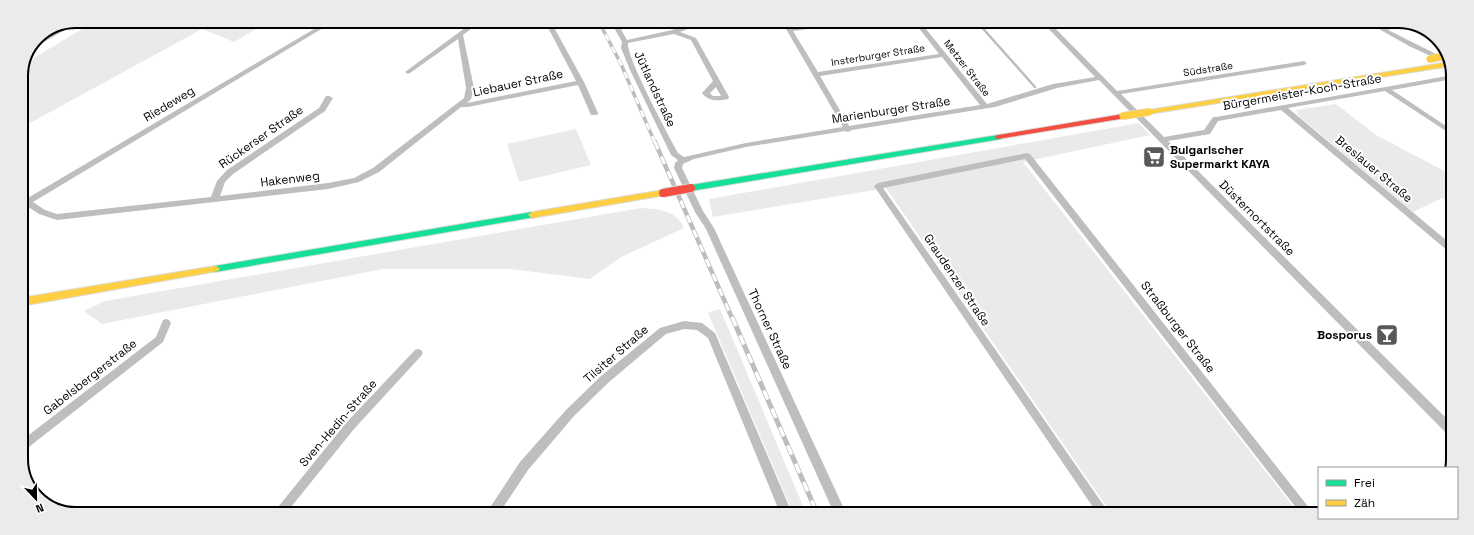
<svg xmlns="http://www.w3.org/2000/svg" width="1474" height="535" font-family="'Space Grotesk',sans-serif">
<style>
.green{fill:#eaeaea}
.lines{fill:none;stroke-linecap:round;stroke-linejoin:round}
.stream{stroke:#bcbcbc;stroke-width:2.5}
.building{fill:#ddd}
.fast-casing{stroke:#dbdbdb;stroke-width:2}
.slow-casing{stroke:#dbdbdb;stroke-width:2}
.jam-casing{stroke:#dbdbdb;stroke-width:2}
.street{fill:#bebebe;fill-rule:evenodd}
.fast{fill:#16e098;fill-rule:evenodd}
.slow{fill:#ffcf43;fill-rule:evenodd}
.jam{fill:#f24e42;fill-rule:evenodd}
.rail-far2-casing{stroke:#bdbdbd;stroke-width:3.5}
.rail-far1-casing{stroke:#bdbdbd;stroke-width:4.5}
.rail-casing{stroke:#bdbdbd;stroke-width:5}
.rail-far2{stroke:#fff;stroke-width:2.5;stroke-dasharray:7;stroke-linecap:butt}
.rail-far1{stroke:#fff;stroke-width:3;stroke-dasharray:8;stroke-linecap:butt}
.rail{stroke:#fff;stroke-width:3.5;stroke-dasharray:10;stroke-linecap:butt}
.slow-bridge-casing{stroke:#dbdbdb;stroke-width:8;stroke-linecap:butt}
.jam-bridge-casing{stroke:#dbdbdb;stroke-width:10;stroke-linecap:butt}
.slow-bridge{stroke:#ffcf43;stroke-width:7}
.jam-bridge{stroke:#f24e42;stroke-width:8}
.labels{text-anchor:middle;dominant-baseline:central;stroke-width:4;stroke-linejoin:round;paint-order:stroke}
.far-street-label{font-size:10px;fill:#000;stroke:#fff}
.street-label{font-size:12px;fill:#000;stroke:#fff}
.poi-label{font-size:12px;font-weight:bold;fill:#000;stroke:#fff;text-anchor:start}
.rim{fill:none;stroke:#000;stroke-width:2}
</style>
<rect width="100%" height="100%" fill="#fff"/>
<!-- green -->
<path class="green" d="M 96,21 L 247,21 L 261,26 L 234,42 L 202,29 L 21,128 L 21,73 L 25,63 Z
M 1336,104 L 1376,135 L 1452,175 L 1452,204 L 1442,198 L 1413,212 L 1299,116 L 1296,110 Z
M 1139,123 L 1150,135 L 1023,162 L 1299,514 L 1111,513 L 886,188 L 713,217 L 709,199 Z
M 576,129 L 591,165 L 519,182 L 507,144 Z
M 641,208 C 658,209 677,210 684,228 L 621,257 L 590,279 L 511,269 L 383,269 L 102,324 L 84,311 L 105,301 Z
M 720,309 L 806,513 L 793,513 L 708,313 Z"/>
<g class="lines">
<!-- stream -->
<path class="stream" d="M 978,23 L 1035,87
M 33,47 L 78,21"/>
</g>
<!-- building -->
<path class="building" d="M 1387,328 L 1398,339 L 1387,342 L 1376,330 Z"/>
<g class="lines">
<!-- fast casing -->
<g class="fast-casing">
<path id="fast" d="M 998,135 L 1001,135 L 1001,139 L 691,191 L 687,188 L 691,185 Z
M 532,212 L 536,215 L 535,217 L 215,272 L 210,269 L 215,266 Z"/>
</g>
<!-- slow casing -->
<g class="slow-casing">
<path id="slow" d="M 1449,62 L 1451,66 L 1149,114 L 1145,112 L 1149,110 Z
M 663,190 L 667,193 L 666,195 L 532,218 L 528,215 L 532,212 Z
M 215,266 L 218,267 L 220,269 L 218,271 L 21,306 L 21,298 Z"/>
</g>
<!-- jam casing -->
<g class="jam-casing">
<path id="jam" d="M 1123,114 L 1126,114 L 1126,118 L 998,139 L 994,137 L 998,135 Z"/>
</g>
<!-- street -->
<path class="street" d="M 326,22 L 333,22 L 33,202 L 45,210 L 57,214 L 211,197 L 217,181 L 227,170 L 319,108 L 326,96 L 329,96 L 333,98 L 325,111 L 233,174 L 225,182 L 220,196 L 328,183 L 354,178 L 373,168 L 464,98 L 466,88 L 458,39 L 410,73 L 408,74 L 405,72 L 473,22 L 480,22 L 463,35 L 474,88 L 471,99 L 467,103 L 576,81 L 545,22 L 551,22 L 584,82 L 598,113 L 597,115 L 591,115 L 578,85 L 468,107 L 461,107 L 379,172 L 359,182 L 328,189 L 57,220 L 39,214 L 27,206 L 21,209 L 21,202 Z
M 611,22 L 617,22 L 627,40 L 672,30 L 689,24 L 689,22 L 695,22 L 695,26 L 680,32 L 696,38 L 729,97 L 728,99 C 718,101 709,102 702,93 L 713,81 L 691,40 L 674,34 L 628,43 C 626,57 669,136 678,153 L 684,157 L 746,143 L 843,127 L 782,22 L 788,23 L 791,28 L 826,23 L 840,23 L 837,25 L 793,31 L 818,72 L 939,54 L 915,23 L 921,23 L 987,104 L 1053,84 L 1095,77 L 1043,23 L 1050,23 L 1117,91 L 1304,61 L 1307,63 L 1304,65 L 1121,94 L 1164,137 L 1204,130 L 1213,117 L 1216,117 L 1453,75 L 1453,79 L 1392,90 L 1452,130 L 1452,135 L 1385,91 L 1288,108 L 1452,245 L 1452,253 L 1449,252 L 1281,110 L 1218,121 L 1210,134 L 1168,141 L 1451,423 L 1450,434 L 1446,433 L 1099,80 L 1057,88 L 995,107 L 852,130 L 848,132 L 845,131 L 746,147 L 694,159 L 683,164 L 682,168 L 703,211 L 714,228 L 846,513 L 834,513 L 706,229 L 695,212 L 674,168 L 675,163 L 678,160 L 671,155 L 630,70 L 621,48 L 622,42 ZM 942,57 L 980,105 L 849,126 L 820,76 ZM 716,87 L 721,96 L 713,96 L 710,93 Z
M 1370,24 L 1377,24 L 1383,27 L 1396,24 L 1407,24 L 1406,25 L 1388,30 L 1448,60 L 1450,65 L 1409,46 Z
M 1027,153 L 1030,154 L 1314,514 L 1301,514 L 1025,159 L 883,188 L 1109,513 L 1097,513 L 874,186 L 878,183 Z
M 166,319 L 169,320 L 171,323 L 163,342 L 25,450 L 21,452 L 21,441 L 156,337 L 163,320 Z
M 684,321 L 702,323 L 715,333 L 792,513 L 780,513 L 708,338 L 697,330 L 684,329 L 666,334 L 609,382 L 574,416 L 528,470 L 500,512 L 487,512 L 520,462 L 566,410 L 601,376 L 660,328 Z
M 418,349 L 421,350 L 423,353 L 421,356 L 354,429 L 287,512 L 274,512 L 346,423 L 415,350 Z"/>
<!-- fast -->
<use href="#fast" class="fast"/>
<!-- slow -->
<use href="#slow" class="slow"/>
<!-- jam -->
<use href="#jam" class="jam"/>
<!-- rail-far2 casing -->
<g class="rail-far2-casing">
<path id="rail-far2" d="M 599,22 L 621,64 L 655,143"/>
</g>
<!-- rail-far1 casing -->
<g class="rail-far1-casing">
<path id="rail-far1" d="M 655,142 L 732,318"/>
</g>
<!-- rail casing -->
<g class="rail-casing">
<path id="rail" d="M 732,317 L 817,513"/>
</g>
<!-- rail-far2 -->
<use href="#rail-far2" class="rail-far2"/>
<!-- rail-far1 -->
<use href="#rail-far1" class="rail-far1"/>
<!-- rail -->
<use href="#rail" class="rail"/>
<!-- slow-bridge casing -->
<g class="slow-bridge-casing">
<path id="slow-bridge" d="M 1430,59 L 1445,56
M 1123,116 L 1149,112"/>
</g>
<!-- jam-bridge casing -->
<g class="jam-bridge-casing">
<path id="jam-bridge" d="M 663,193 L 691,188"/>
</g>
<!-- slow-bridge -->
<use href="#slow-bridge" class="slow-bridge"/>
<!-- jam-bridge -->
<use href="#jam-bridge" class="jam-bridge"/>
</g>
<!-- icons -->
<defs>
<g id="supermarket-square" transform="scale(1.15)"><rect x="-9" y="-9" width="18" height="18" rx="4" fill="#595959" stroke="#fff"/><path d="M-6-5.5h2.5l.6 2H6L4.5 2H-2.5L-4.4-4H-6ZM-1.5 3.2a1.3 1.3 0 1 0 .1 0ZM3 3.2a1.3 1.3 0 1 0 .1 0Z" fill="#fff"/></g>
<g id="bar-square" transform="scale(1.15)"><rect x="-9" y="-9" width="18" height="18" rx="4" fill="#595959" stroke="#fff"/><path d="M-6-5H6L.8 .8V4.5H3.5V6h-7V4.5H-.8V.8Z" fill="#fff"/></g>
</defs>
<g fill-rule="evenodd">
<use href="#supermarket-square" x="1154" y="157"/>
<use href="#bar-square" x="1387" y="335"/>
</g>
<g class="labels">
<!-- far-street labels -->
<g class="far-street-label">
<text transform="translate(878 55) rotate(-9)">Insterburger Straße</text>
<text transform="translate(967 68) rotate(52)">Metzer Straße</text>
<text transform="translate(1208 69) rotate(-9)">Südstraße</text>
</g>
<!-- street labels -->
<g class="street-label">
<text transform="translate(518 83) rotate(-12)">Liebauer Straße</text>
<text transform="translate(655 89) rotate(65)">Jütlandstraße</text>
<text transform="translate(1302 92) rotate(-10)">Bürgermeister-Koch-Straße</text>
<text transform="translate(169 104) rotate(-31)">Riedeweg</text>
<text transform="translate(891 110) rotate(-9)">Marienburger Straße</text>
<text transform="translate(261 137) rotate(-35)">Rückerser Straße</text>
<text transform="translate(1374 169) rotate(40)">Breslauer Straße</text>
<text transform="translate(290 179) rotate(-7)">Hakenweg</text>
<text transform="translate(1257 218) rotate(45)">Düsternortstraße</text>
<text transform="translate(957 280) rotate(56)">Graudenzer Straße</text>
<text transform="translate(1178 327) rotate(52)">Straßburger Straße</text>
<text transform="translate(770 329) rotate(65)">Thorner Straße</text>
<text transform="translate(616 354) rotate(-41)">Tilsiter Straße</text>
<text transform="translate(90 377) rotate(-38)">Gabelsbergerstraße</text>
<text transform="translate(338 423) rotate(-49)">Sven-Hedin-Straße</text>
</g>
<!-- poi labels -->
<g class="poi-label">
<text x="1170" y="150">Bulgarischer<tspan x="1170" dy="14">Supermarkt KAYA</tspan></text>
<text x="1372" y="335" text-anchor="end">Bosporus</text>
</g>
</g>
<!-- crop -->
<path d="M0 0H1474V535H0ZM76 28H1398A48 48 0 0 1 1446 76V459A48 48 0 0 1 1398 507H76A48 48 0 0 1 28 459V76A48 48 0 0 1 76 28Z" fill="#ebebeb" fill-rule="evenodd"/>
<path class="rim" d="M76 28H1398A48 48 0 0 1 1446 76V459A48 48 0 0 1 1398 507H76A48 48 0 0 1 28 459V76A48 48 0 0 1 76 28Z"/>
<!-- legend -->
<rect x="1318" y="467" width="140" height="52" fill="#ffffff" stroke="#999999"/>
<rect x="1326" y="480" width="20" height="6" fill="#16e098" stroke="#999999"/>
<text x="1354" y="487" font-size="12" fill="#000000">Frei</text>
<rect x="1326" y="500" width="20" height="6" fill="#ffcf43" stroke="#999999"/>
<text x="1354" y="507" font-size="12" fill="#000000">Zäh</text>
<!-- north arrow -->
<g transform="translate(36 499) rotate(158)" stroke="#ffffff" stroke-width="3" paint-order="stroke">
<path d="M0-3L7 15L0 10L-7 15Z" fill="#000000"/>
<text y="-6" font-size="11" font-weight="bold" text-anchor="middle" fill="#000000">N</text>
</g>
</svg>
